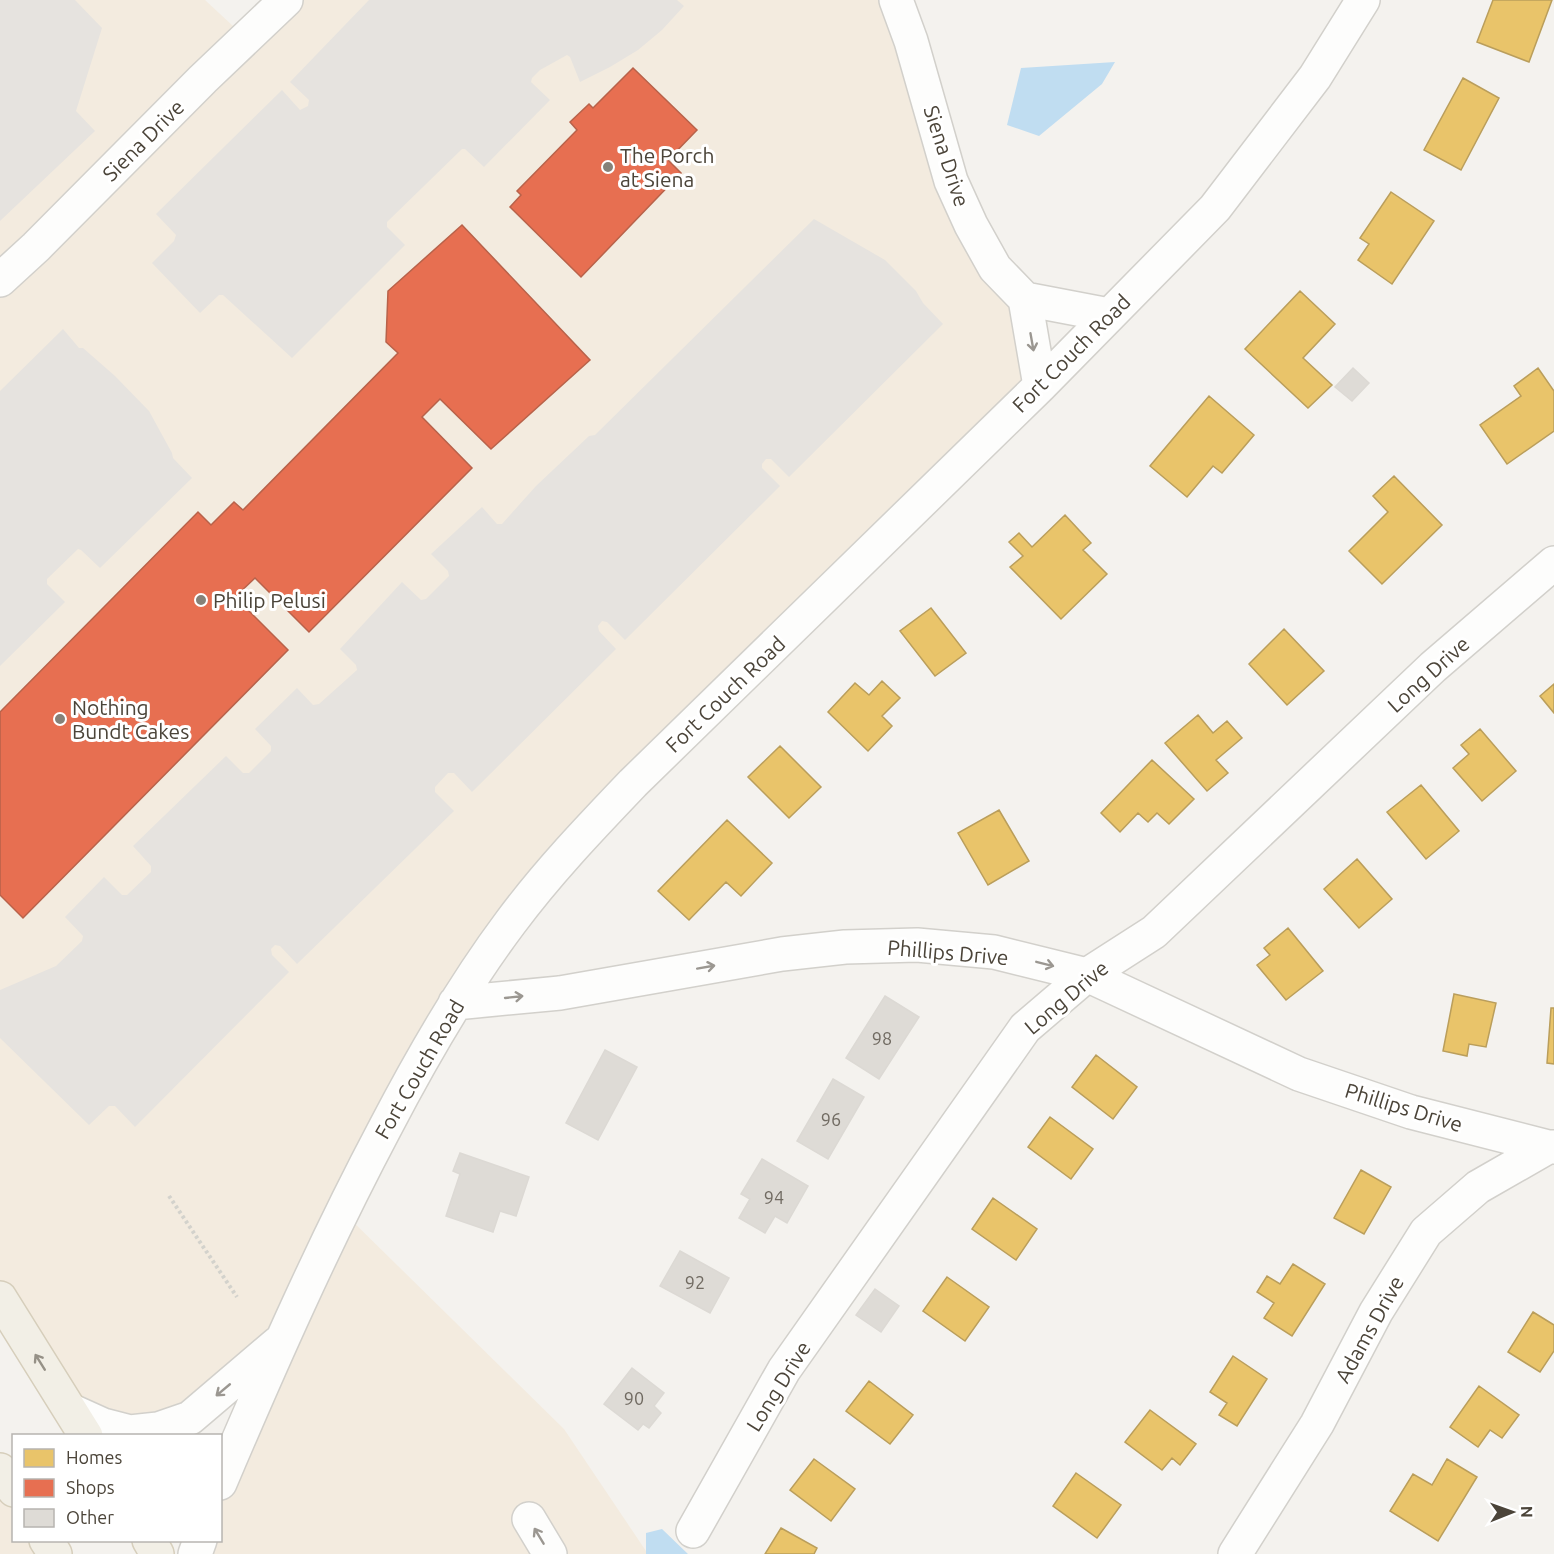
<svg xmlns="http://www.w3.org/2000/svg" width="1554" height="1554" font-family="Ubuntu,sans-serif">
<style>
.commercial{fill:#f3ebdf}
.parking{fill:#e6e3df}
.water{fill:#c0ddf1}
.homes{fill:#e9c46a;stroke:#ba9e5b;stroke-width:1.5}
.shops{fill:#e76f51;stroke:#b8624a;stroke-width:1.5}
.building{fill:#dedbd6;stroke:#dcd9d4;stroke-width:1.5}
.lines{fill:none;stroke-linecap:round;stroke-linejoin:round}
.minor-casing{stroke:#d2d0cb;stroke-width:36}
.major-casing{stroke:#d6cebb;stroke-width:36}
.path{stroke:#d3d2cc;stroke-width:4;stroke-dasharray:3 3;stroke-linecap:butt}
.minor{stroke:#fdfdfc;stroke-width:33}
.major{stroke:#f2efe6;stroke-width:33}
.oneway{stroke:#9b9791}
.oneway2{stroke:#969187}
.poi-dot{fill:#868178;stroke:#fff;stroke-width:2}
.labels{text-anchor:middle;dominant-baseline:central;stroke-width:6;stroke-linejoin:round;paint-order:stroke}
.number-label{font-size:18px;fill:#706a61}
.street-label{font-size:21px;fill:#4b4439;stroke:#fff}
.poi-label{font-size:21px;fill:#4b4439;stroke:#fff;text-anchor:start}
</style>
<rect width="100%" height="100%" fill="#f4f2ee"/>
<!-- commercial -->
<path class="commercial" d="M 0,0 L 205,0 L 247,39 L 286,0 L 896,0 L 1040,386 L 571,849 L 341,1210 L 564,1429 L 648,1554 L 195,1554 L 200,1541 L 220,1540 L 221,1483 L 283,1340 L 190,1418 L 103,1425 L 0,1298 Z
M 0,1470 L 13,1490 L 14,1540 L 46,1541 L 55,1554 L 0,1554 Z"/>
<!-- parking -->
<path class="parking" d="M 0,0 L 75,0 L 102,28 L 76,111 L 95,131 L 0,221 Z
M 369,0 L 677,0 L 684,6 L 662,30 L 638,50 L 610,67 L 580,82 L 570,57 L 567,55 L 540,70 L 532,78 L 531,82 L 550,100 L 484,167 L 465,149 L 462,149 L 387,222 L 387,227 L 405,245 L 292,358 L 223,295 L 219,295 L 200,313 L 152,263 L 174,241 L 176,235 L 156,214 L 282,90 L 300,110 L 308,106 L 309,100 L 290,82 Z
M 814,219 L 885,260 L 916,291 L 923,303 L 943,324 L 789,477 L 771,459 L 766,459 L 762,464 L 762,468 L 780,486 L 625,640 L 607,622 L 602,621 L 598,626 L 599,631 L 616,649 L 472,792 L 454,773 L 448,773 L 435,787 L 435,792 L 454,811 L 297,964 L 280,946 L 275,945 L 271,949 L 272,955 L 289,972 L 135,1127 L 115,1106 L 109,1106 L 89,1125 L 0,1038 L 0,990 L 56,966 L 82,941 L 83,936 L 65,917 L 104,877 L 122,895 L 127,895 L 151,872 L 151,866 L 133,846 L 226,756 L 243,773 L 249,773 L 271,751 L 271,746 L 255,729 L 297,688 L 313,705 L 319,704 L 357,670 L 356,665 L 340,649 L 402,582 L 421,600 L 426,599 L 449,576 L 448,571 L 431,554 L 482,507 L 497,524 L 502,524 L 536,486 L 589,436 L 595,435 Z
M 63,329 L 79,348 L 83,348 L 115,376 L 149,411 L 172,453 L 173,458 L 192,478 L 100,568 L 81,550 L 78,549 L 47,579 L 47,584 L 65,602 L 0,666 L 0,391 Z"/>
<!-- water -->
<path class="water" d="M 1115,62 L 1102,84 L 1039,136 L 1007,125 L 1021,68 Z
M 662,1529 L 688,1554 L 646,1554 L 646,1533 Z"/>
<!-- homes -->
<path class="homes" d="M 1493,0 L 1552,0 L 1529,62 L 1477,42 Z
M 1463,78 L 1499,98 L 1461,170 L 1424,150 Z
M 1391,192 L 1434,221 L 1392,284 L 1358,260 L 1369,244 L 1360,238 Z
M 1300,291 L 1335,324 L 1303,358 L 1332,385 L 1308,408 L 1245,349 Z
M 1538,368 L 1554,391 L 1554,431 L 1507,464 L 1480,425 L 1521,396 L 1514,386 Z
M 1209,396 L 1254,435 L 1222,473 L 1213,466 L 1187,497 L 1150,466 Z
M 1394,476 L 1442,525 L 1382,584 L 1349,551 L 1388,512 L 1373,496 Z
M 1065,515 L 1091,543 L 1083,550 L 1107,574 L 1061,619 L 1010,567 L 1023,556 L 1009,542 L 1019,533 L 1032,547 Z
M 931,608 L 966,653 L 935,676 L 900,631 Z
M 1284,629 L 1324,671 L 1287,705 L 1249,664 Z
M 882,681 L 900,698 L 882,716 L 892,726 L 868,751 L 828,712 L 855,683 L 869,695 Z
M 1554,684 L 1554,713 L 1540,696 Z
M 1198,715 L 1213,733 L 1227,721 L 1242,738 L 1216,760 L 1228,773 L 1207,791 L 1165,743 Z
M 1480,729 L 1516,771 L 1482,801 L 1453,768 L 1469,754 L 1461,745 Z
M 780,746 L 821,787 L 789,818 L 748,777 Z
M 1152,760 L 1194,799 L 1169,824 L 1157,813 L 1148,822 L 1138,813 L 1120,832 L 1101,813 Z
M 1421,785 L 1459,831 L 1426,859 L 1387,812 Z
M 999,810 L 1029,861 L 988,885 L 958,833 Z
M 727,820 L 772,863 L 741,896 L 726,882 L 689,920 L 658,891 Z
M 1357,859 L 1392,899 L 1359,928 L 1324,889 Z
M 1288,928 L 1323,971 L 1286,1000 L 1257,965 L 1270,955 L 1264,948 Z
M 1454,994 L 1496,1003 L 1486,1047 L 1469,1044 L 1467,1056 L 1443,1051 Z
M 1551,1008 L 1554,1008 L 1554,1064 L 1547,1063 Z
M 1096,1055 L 1137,1087 L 1113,1119 L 1072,1087 Z
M 1050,1117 L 1093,1149 L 1071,1179 L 1028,1147 Z
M 1361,1170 L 1391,1187 L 1364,1234 L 1334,1218 Z
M 993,1198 L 1037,1229 L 1016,1260 L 972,1229 Z
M 1293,1264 L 1325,1284 L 1292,1336 L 1264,1318 L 1274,1303 L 1257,1292 L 1267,1276 L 1280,1284 Z
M 947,1277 L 989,1307 L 965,1341 L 923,1311 Z
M 1533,1312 L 1554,1325 L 1554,1351 L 1540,1372 L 1508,1352 Z
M 1233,1356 L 1267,1379 L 1237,1426 L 1219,1415 L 1227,1403 L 1210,1392 Z
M 869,1381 L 913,1415 L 890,1444 L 846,1411 Z
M 1479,1386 L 1519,1415 L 1502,1438 L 1490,1430 L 1478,1447 L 1450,1427 Z
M 1150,1410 L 1196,1444 L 1180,1465 L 1172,1458 L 1162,1470 L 1125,1442 Z
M 814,1459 L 855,1489 L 831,1521 L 790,1490 Z
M 1447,1459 L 1477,1477 L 1438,1541 L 1390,1511 L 1413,1474 L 1432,1485 Z
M 1076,1473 L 1121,1505 L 1097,1538 L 1053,1506 Z
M 781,1528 L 817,1548 L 814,1554 L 765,1554 Z"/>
<!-- shops -->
<path class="shops" d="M 633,68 L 697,130 L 668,160 L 681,173 L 581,277 L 510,207 L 521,195 L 517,191 L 577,130 L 570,122 L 589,104 L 593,108 Z
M 462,225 L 590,360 L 491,449 L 440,399 L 422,417 L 472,468 L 309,632 L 255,578 L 235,597 L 288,650 L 23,918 L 0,895 L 0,712 L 198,512 L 211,525 L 234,502 L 243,510 L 398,353 L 386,342 L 388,291 Z"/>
<!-- building -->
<path class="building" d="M 1353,368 L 1369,383 L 1352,401 L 1335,387 Z
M 885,996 L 919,1017 L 879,1079 L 846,1058 Z
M 605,1050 L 637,1067 L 598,1140 L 566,1123 Z
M 833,1079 L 864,1097 L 828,1159 L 797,1141 Z
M 460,1153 L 529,1177 L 516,1216 L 500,1211 L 493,1232 L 446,1216 L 460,1174 L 453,1171 Z
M 762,1159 L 808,1186 L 787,1223 L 775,1216 L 765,1233 L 739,1218 L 750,1199 L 741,1194 Z
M 680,1251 L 729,1278 L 710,1313 L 660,1286 Z
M 875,1289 L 899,1306 L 881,1332 L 856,1315 Z
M 632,1368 L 664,1393 L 654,1406 L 661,1413 L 649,1428 L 643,1424 L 638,1430 L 604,1404 Z"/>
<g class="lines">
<!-- minor casing -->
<g class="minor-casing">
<path id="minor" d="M 896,0 L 911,41 L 951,181 L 971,225 L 995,268 L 1025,299 L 1040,386
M 0,280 L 36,247 L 203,79 L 286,0
M 1025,299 L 1109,315
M 455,1003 L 560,993 L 782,954 L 845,947 L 917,945 L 994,952 L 1087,975 L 1299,1074 L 1411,1112 L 1548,1147 L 1554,1147
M 72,1411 L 103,1425 L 130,1432 L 158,1429 L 190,1418 L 278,1343
M 220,1483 C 271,1363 324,1243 385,1128 C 422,1057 462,987 510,923 C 547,873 590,828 633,783 L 1040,386 L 1215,208 L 1315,77 L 1363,0
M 529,1519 L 550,1554
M 693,1531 L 784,1370 L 1025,1028 L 1087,975 L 1154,932 L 1433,667 L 1554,563
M 195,1554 L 200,1540
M 1235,1554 L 1317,1424 L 1376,1312 L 1426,1232 L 1478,1187 L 1548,1147"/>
</g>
<!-- major casing -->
<g class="major-casing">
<path id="major" d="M 0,1298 L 86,1436
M 0,1470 L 14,1490
M 46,1540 L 55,1554
M 149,1540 L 157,1554"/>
</g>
<!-- path -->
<path class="path" d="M 169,1196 L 237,1297"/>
<!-- minor -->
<use href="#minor" class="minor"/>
<!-- major -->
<use href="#major" class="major"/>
</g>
<!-- one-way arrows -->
<defs><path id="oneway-shaft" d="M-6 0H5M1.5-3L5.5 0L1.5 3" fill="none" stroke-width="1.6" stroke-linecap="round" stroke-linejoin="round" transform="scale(1.5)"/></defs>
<g class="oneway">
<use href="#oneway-shaft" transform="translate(1032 342) rotate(80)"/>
<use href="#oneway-shaft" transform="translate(1045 964) rotate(14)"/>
<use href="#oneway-shaft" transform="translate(706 967) rotate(-10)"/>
<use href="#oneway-shaft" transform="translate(514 997) rotate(-6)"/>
<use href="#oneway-shaft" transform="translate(223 1390) rotate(140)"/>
<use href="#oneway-shaft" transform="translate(539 1536) rotate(-121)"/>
</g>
<use class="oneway2" href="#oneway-shaft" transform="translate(40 1362) rotate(-122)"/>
<!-- markers -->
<g class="poi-dot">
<circle cx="608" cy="167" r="6"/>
<circle cx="201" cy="600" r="6"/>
<circle cx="60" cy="719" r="6"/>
</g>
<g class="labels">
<!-- number labels -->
<g class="number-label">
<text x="882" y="1038">98</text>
<text x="831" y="1119">96</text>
<text x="774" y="1197">94</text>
<text x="695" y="1282">92</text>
<text x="634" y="1398">90</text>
</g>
<!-- street labels -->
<g class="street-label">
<text transform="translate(143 140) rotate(-45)">Siena Drive</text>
<text transform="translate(947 156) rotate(72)">Siena Drive</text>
<text transform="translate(1071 353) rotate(-45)">Fort Couch Road</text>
<text transform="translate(1428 674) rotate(-42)">Long Drive</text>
<text transform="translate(725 694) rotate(-44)">Fort Couch Road</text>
<text transform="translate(948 952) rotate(5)">Phillips Drive</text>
<text transform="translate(1066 997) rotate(-40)">Long Drive</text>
<text transform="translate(419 1069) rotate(-60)">Fort Couch Road</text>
<text transform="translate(1404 1107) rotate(17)">Phillips Drive</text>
<text transform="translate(1369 1329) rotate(-61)">Adams Drive</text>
<text transform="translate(778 1386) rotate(-58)">Long Drive</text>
</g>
<!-- poi labels -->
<g class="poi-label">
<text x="620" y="155">The Porch<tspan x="620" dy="24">at Siena</tspan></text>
<text x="213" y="600">Philip Pelusi</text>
<text x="72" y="707">Nothing<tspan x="72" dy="24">Bundt Cakes</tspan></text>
</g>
</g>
<!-- legend -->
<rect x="12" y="1434" width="210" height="108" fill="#ffffff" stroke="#b7b4b0" stroke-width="1.5"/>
<rect x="24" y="1449" width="30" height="18" fill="#e9c46a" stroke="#b7b4b0" stroke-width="1.5"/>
<text x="66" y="1464" font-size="18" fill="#4b4439">Homes</text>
<rect x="24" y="1479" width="30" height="18" fill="#e76f51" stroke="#b7b4b0" stroke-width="1.5"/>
<text x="66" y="1494" font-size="18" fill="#4b4439">Shops</text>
<rect x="24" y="1509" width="30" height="18" fill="#dedbd6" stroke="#b7b4b0" stroke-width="1.5"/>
<text x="66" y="1524" font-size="18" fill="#4b4439">Other</text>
<!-- north arrow -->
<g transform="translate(1512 1512) rotate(89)" stroke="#ffffff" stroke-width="4.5" paint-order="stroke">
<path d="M0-4.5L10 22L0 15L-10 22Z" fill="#4b4439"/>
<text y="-9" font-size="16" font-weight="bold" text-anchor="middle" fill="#4b4439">N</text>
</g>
</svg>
